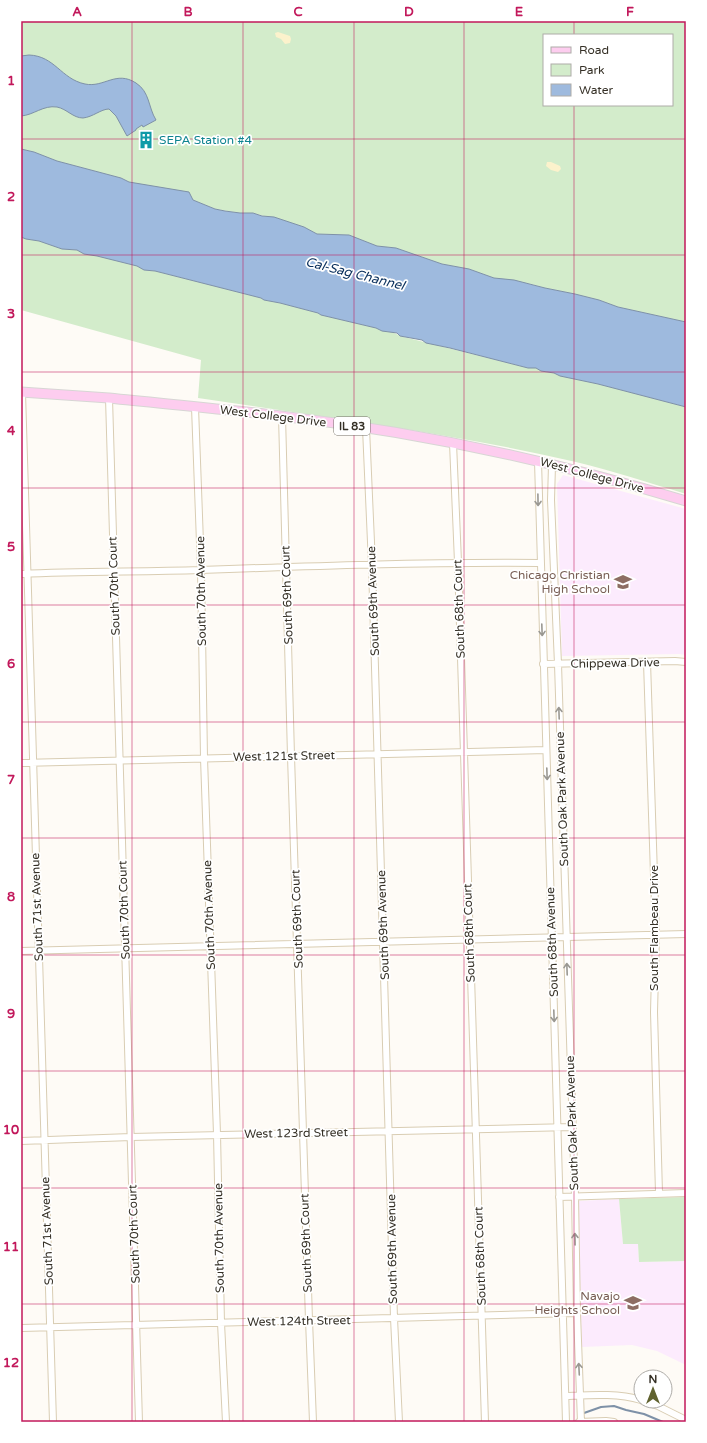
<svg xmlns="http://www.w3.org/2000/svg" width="707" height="1443" font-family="'Varela Round',sans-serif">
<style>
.education{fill:#fcebfd}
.green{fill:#d3eccb;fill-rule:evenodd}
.sand{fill:#fcf2cc}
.water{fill:#9ebade;stroke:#7e91a7}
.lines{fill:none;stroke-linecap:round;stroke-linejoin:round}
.stream{stroke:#7e91a7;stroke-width:2}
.minor-casing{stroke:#d9cdb3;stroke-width:8}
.primary-casing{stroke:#d7d6d4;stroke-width:11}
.minor{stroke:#fff;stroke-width:6}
.primary{stroke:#fdcdef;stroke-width:9}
.oneway{stroke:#9a9892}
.grid{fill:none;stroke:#c2185b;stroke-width:1;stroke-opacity:0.55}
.labels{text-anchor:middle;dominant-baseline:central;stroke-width:3.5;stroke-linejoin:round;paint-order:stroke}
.shield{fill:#fff;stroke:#726e67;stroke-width:1}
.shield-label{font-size:11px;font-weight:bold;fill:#353026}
.culture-label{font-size:12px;fill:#0d838f;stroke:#fff;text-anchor:start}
.street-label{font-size:12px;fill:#353026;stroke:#fff}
.education-label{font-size:12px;fill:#785e54;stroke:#fff;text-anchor:end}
.water-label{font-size:13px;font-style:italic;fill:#092f5c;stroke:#fff}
.neatline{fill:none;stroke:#c2185b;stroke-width:1.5}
.grid-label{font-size:13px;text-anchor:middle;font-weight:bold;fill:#c2185b}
</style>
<rect width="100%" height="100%" fill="#fefbf6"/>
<!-- education -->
<path class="education" d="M 563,475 L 686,509 L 686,655 L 679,654 L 562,656 L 557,484 Z
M 619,1199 L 623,1244 L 638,1244 L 639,1262 L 686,1261 L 686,1365 L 657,1351 L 632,1345 L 582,1347 L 578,1201 Z"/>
<!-- green -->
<path class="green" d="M 21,21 L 686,21 L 686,322 L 618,307 L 599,300 L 575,294 L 545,288 L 531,284 L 494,278 L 469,269 L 442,264 L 396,248 L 377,246 L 349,235 L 317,234 L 304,227 L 253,213 L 240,213 L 215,209 L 193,200 L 129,182 L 121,178 L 57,161 L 34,152 L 21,149 ZM 544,35 L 672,35 L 672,105 L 544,105 Z
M 21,237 L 26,239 L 39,241 L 62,249 L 77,250 L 84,254 L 97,256 L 137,266 L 144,270 L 155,271 L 261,298 L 264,300 L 280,303 L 318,313 L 321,315 L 376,328 C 383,332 394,331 400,336 L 528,368 L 536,368 L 541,371 L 554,373 L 560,376 L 598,384 L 686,407 L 686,494 C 650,483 613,471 576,462 C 451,433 324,417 198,398 L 201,360 L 21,310 Z
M 686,1197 L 686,1261 L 639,1262 L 638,1244 L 623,1244 L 619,1199 Z"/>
<!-- sand -->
<path class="sand" d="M 278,32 L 290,36 L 291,39 L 290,43 L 285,44 L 281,39 L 276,37 L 275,33 Z
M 547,162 L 551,162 L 560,166 L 561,169 L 558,172 L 551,170 L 546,166 Z"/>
<!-- water -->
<path class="water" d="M 29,55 C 55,56 61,79 85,84 C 104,88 116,70 136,83 C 150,92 148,107 156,120 L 143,127 L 142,125 L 136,129 L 136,130 L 127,136 L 116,116 L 109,109 C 101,109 93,117 83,118 C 73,118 67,109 57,107 C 43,105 34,115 21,116 L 21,56 Z
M 21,149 L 34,152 L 57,161 L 121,178 L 129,182 L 189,192 L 193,200 L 215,209 L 225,211 L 240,213 L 253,213 L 262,216 L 274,217 L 304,227 L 317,234 L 349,235 L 377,246 L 396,248 L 442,264 L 469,269 L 494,278 L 514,280 L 545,288 L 575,294 L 599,300 L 618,307 L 686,322 L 686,407 L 598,384 L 560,376 L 554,373 L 541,371 L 536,368 L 528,368 L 450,348 L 426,343 L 422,340 L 400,336 L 397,333 L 382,331 L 376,328 L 321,315 L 318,313 L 280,303 L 264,300 L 261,298 L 155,271 L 144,270 L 137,266 L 97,256 L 84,254 L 77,250 L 62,249 L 39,241 L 26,239 L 21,237 Z"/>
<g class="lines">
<!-- stream -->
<path class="stream" d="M 584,1413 L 601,1407 L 614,1406 L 626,1410 L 644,1414 L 663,1422"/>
<!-- minor casing -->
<g class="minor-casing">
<path id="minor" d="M 22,392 L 53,1422
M 109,398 L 139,1422
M 195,407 L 201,570 L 204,758 L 217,1134 L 221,1323 L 226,1422
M 282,416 L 291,756 L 309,1320 L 313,1422
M 366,428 L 372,565 L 394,1318 L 399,1422
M 453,443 L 458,562 L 485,1422
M 538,461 L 566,1422
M 552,465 L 551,500 L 558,664 L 575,1196 L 577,1313 L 581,1422
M 21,574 C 81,571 140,572 200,570 C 313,566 426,562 540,563
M 647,662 L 656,936 L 654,1012 L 659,1193
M 543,664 L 675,661 L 686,662
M 21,763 L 546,750
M 21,951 L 686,934
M 21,1141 L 131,1137 L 572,1127
M 559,1197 L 686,1193
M 21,1328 L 577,1313
M 566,1396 C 591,1395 617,1393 641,1400
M 643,1401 L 658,1406 L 686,1420
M 579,1422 L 606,1421 L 614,1422"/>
</g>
<!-- primary casing -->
<g class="primary-casing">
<path id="primary" d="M 21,392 C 50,394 80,396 109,398 C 166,404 224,409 281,416 C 418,432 554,461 686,501"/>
</g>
<!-- minor -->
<use href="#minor" class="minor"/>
<!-- primary -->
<use href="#primary" class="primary"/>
</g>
<!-- one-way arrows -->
<defs><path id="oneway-shaft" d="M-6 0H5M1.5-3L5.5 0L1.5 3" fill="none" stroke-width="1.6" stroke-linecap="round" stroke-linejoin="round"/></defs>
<g class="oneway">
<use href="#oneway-shaft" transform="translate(538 500) rotate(89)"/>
<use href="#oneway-shaft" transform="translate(542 630) rotate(88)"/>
<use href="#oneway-shaft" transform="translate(559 713) rotate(-92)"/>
<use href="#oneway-shaft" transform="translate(547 774) rotate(88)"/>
<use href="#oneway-shaft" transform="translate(567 969) rotate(-92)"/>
<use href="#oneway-shaft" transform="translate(554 1016) rotate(88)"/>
<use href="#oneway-shaft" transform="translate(575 1239) rotate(-91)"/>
<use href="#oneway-shaft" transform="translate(579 1369) rotate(-93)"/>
</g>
<!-- grid -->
<path class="grid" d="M 132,21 L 132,1422M 243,21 L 243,1422M 354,21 L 354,1422M 464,21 L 464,1422M 574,21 L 574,35M 574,105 L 574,1422M 21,139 L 686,139M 21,255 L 686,255M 21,372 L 686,372M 21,488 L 686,488M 21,605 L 686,605M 21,722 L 686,722M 21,838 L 686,838M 21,955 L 686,955M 21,1071 L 686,1071M 21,1188 L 686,1188M 21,1304 L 686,1304"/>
<!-- icons -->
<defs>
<g id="building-bare" transform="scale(1.38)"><path d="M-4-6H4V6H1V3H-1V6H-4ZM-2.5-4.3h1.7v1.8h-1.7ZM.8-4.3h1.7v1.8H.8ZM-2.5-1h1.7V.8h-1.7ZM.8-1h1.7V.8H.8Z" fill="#0f9aa8" stroke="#fff" stroke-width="2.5" paint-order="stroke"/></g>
<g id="school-bare" transform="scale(1.38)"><path d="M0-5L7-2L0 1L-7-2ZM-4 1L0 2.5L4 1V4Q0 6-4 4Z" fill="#8d6e63" stroke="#fff" stroke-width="2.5" paint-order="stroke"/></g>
</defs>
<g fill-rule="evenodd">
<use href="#building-bare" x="146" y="140"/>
<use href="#school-bare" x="623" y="582"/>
<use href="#school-bare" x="633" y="1303"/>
</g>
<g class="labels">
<!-- shield labels -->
<rect class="shield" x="334" y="417" width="36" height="18" rx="3"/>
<g class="shield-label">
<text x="352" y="426">IL 83</text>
</g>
<!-- culture labels -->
<g class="culture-label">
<text x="159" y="140">SEPA Station #4</text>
</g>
<!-- street labels -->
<g class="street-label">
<text transform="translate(273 416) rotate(7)">West College Drive</text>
<text transform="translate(592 475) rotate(15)">West College Drive</text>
<text transform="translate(114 586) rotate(-92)">South 70th Court</text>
<text transform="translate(201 591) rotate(-91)">South 70th Avenue</text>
<text transform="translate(287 595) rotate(-92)">South 69th Court</text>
<text transform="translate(373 601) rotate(-92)">South 69th Avenue</text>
<text transform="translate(459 609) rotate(-92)">South 68th Court</text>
<text transform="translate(615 663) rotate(-1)">Chippewa Drive</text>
<text transform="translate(284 756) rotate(-1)">West 121st Street</text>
<text transform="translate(562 799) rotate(-92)">South Oak Park Avenue</text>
<text transform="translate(37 907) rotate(-92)">South 71st Avenue</text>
<text transform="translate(124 910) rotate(-92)">South 70th Court</text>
<text transform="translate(209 915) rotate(-92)">South 70th Avenue</text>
<text transform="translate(297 919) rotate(-92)">South 69th Court</text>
<text transform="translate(383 925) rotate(-92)">South 69th Avenue</text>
<text transform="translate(654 928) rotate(-90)">South Flambeau Drive</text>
<text transform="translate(469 933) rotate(-92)">South 68th Court</text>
<text transform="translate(552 942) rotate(-92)">South 68th Avenue</text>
<text transform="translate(572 1123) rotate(-92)">South Oak Park Avenue</text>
<text transform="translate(296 1133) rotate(-1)">West 123rd Street</text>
<text transform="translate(47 1231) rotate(-92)">South 71st Avenue</text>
<text transform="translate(134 1234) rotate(-92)">South 70th Court</text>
<text transform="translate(219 1238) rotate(-91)">South 70th Avenue</text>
<text transform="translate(306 1243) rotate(-92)">South 69th Court</text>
<text transform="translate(392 1249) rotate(-91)">South 69th Avenue</text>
<text transform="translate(480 1256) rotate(-92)">South 68th Court</text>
<text transform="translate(299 1321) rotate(-1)">West 124th Street</text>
</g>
<!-- education labels -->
<g class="education-label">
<text x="610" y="575">Chicago Christian<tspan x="610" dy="14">High School</tspan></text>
<text x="620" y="1296">Navajo<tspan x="620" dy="14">Heights School</tspan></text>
</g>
<!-- water labels -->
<g class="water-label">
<text transform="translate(355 274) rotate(14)">Cal-Sag Channel</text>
</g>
</g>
<!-- border -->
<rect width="707" height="1443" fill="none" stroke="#ffffff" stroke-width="44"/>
<!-- legend -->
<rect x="543" y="34" width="130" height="72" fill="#ffffff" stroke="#aeaca8"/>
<rect x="551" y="47" width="20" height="6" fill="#fdcdef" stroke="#aeaca8"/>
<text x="579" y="54" font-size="12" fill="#353026">Road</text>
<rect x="551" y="64" width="20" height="12" fill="#d3eccb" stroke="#aeaca8"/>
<text x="579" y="74" font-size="12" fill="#353026">Park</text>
<rect x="551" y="84" width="20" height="12" fill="#9ebade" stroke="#aeaca8"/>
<text x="579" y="94" font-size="12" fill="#353026">Water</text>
<!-- north arrow -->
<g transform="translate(653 1389)"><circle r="19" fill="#ffffff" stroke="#aeaca8"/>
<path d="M0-3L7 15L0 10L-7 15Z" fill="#60622f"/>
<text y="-6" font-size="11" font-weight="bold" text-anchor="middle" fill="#353026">N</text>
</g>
<rect x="22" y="22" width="663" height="1399" class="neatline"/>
<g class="grid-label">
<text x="77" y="16">A</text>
<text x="188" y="16">B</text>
<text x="298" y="16">C</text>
<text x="409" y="16">D</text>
<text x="519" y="16">E</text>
<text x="630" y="16">F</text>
<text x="11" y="85">1</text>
<text x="11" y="201">2</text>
<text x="11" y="318">3</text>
<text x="11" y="435">4</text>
<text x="11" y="551">5</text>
<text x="11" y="668">6</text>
<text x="11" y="784">7</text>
<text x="11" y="901">8</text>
<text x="11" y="1018">9</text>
<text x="11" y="1134">10</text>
<text x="11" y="1251">11</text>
<text x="11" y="1367">12</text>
</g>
</svg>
